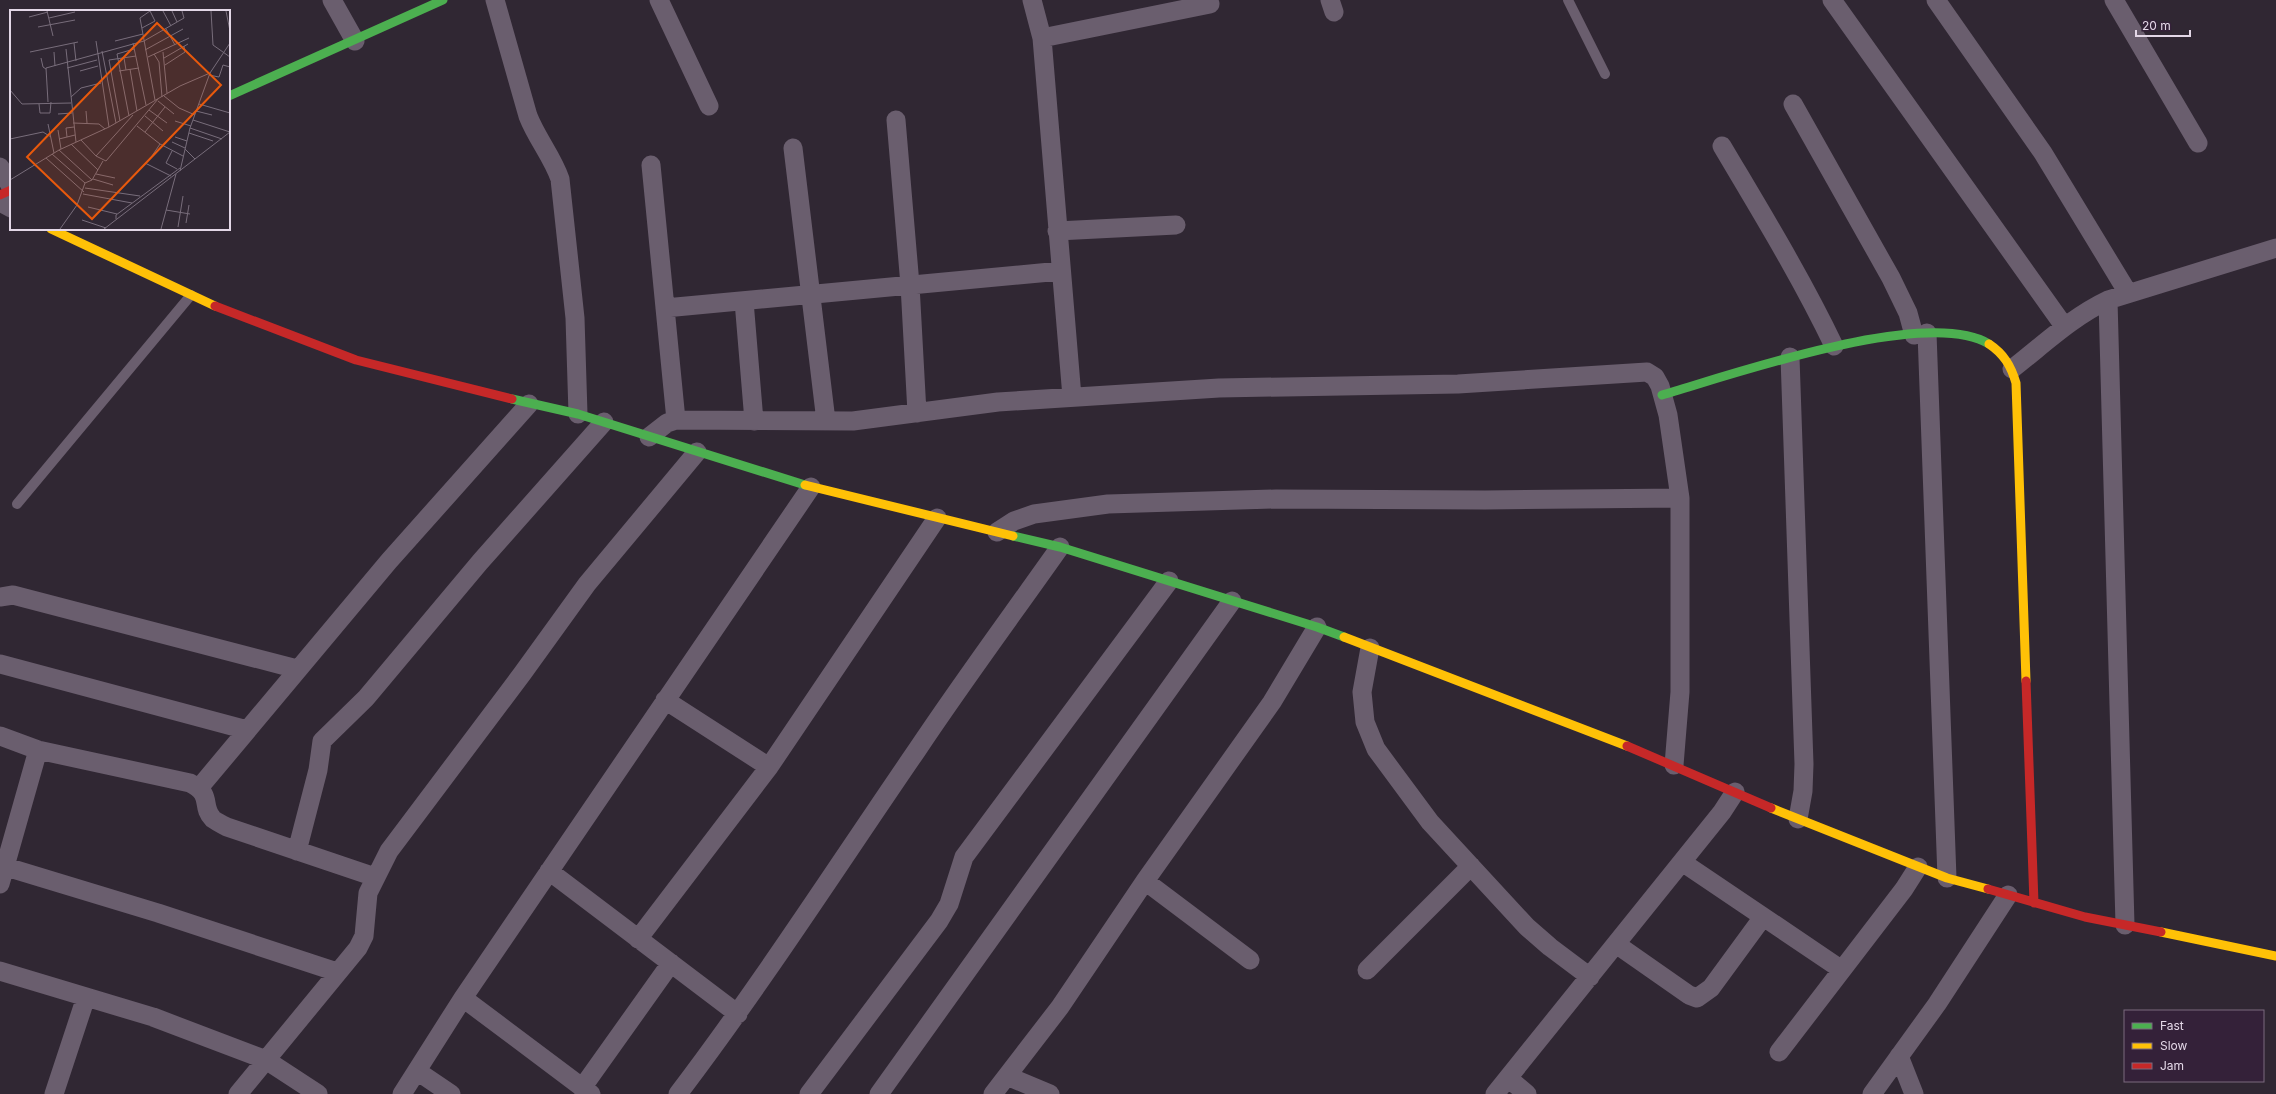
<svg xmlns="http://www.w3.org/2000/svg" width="2276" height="1094" font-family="Inter,sans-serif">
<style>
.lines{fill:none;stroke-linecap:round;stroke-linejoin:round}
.lane{stroke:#6a5e6e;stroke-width:10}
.street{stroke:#6a5e6e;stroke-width:19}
.fast{stroke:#4caf50;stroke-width:9}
.slow{stroke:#ffc107;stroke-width:9}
.jam{stroke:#c62828;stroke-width:9}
.inset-road{fill:none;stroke:#786d7b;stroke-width:1}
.view{fill:#e8590c;fill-opacity:0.15;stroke:#e8590c;stroke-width:2}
.inset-edge{fill:none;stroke:#e3d7e7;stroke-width:2}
</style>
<rect width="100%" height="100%" fill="#302733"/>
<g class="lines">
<!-- lane -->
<path class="lane" d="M 1568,0 L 1605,74
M 17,504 L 191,295"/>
<!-- street -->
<path class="street" d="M 332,0 L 355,41
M 495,0 L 528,116 C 537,139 552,156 560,179 L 575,318 L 578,414
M 659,0 L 709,106
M 1032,0 L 1042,38 L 1072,397
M 1330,0 L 1334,12
M 1832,0 L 2064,326
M 1936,0 L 2043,153 L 2128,293
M 2114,0 L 2198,143
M 1042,38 L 1210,4
M 1793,104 L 1891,278 L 1908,313 L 1914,335
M 896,120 L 910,285 L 917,413
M 1722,146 C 1761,212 1801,277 1834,346
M 793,148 L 826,421
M 651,165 L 676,420
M 0,167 L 11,187
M 0,202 L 11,208
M 1057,231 L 1176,225
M 2108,300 L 2125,925
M 744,301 L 754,421
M 665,308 L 1061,271
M 1927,333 L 1947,878
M 1790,357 L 1804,764 L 1803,791 L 1798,819
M 2012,369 C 2043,345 2072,317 2108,300 L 2276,248
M 649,437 L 667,423 L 676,420 L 853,421 L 998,402 L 1219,388 L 1458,384 L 1647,372 L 1655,377 L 1660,386 L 1668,415 L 1680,498 L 1680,692 L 1674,765
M 997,532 L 1014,521 L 1034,514 L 1108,504 L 1276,499 L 1485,500 L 1680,498
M 0,597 L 13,595 L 297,669
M 1370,648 L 1362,692 L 1365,722 L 1376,749 L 1430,822 L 1527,927 L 1550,947 L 1590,977
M 0,664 L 247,730
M 665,700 L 769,767
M 0,736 L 38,750 L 190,783 C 214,795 200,806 213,819 C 217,822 223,825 227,827 L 375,877
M 199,788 L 389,561 L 529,404
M 297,851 L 318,770 L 322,741 L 366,698 L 480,562 L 604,422
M 1682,862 L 1842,970
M 0,865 L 158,913 L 337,972
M 549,871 L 738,1014
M 1145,881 L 1250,960
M 0,884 L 38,750
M 638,939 L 769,767 L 937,518
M 1616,944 L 1689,995 L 1697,998 L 1711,988 L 1763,917
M 1367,970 L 1471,866
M 0,971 L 153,1017 L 266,1060 L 318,1094
M 463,998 L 591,1094
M 1779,1052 L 1904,889 L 1918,867
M 1899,1056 L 1914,1094
M 417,1071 L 451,1094
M 1007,1076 L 1050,1094
M 1508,1078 L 1527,1094
M 582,1088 L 671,963
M 54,1094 L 86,997
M 238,1094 L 358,948 L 364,936 L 368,893 L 389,851 L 522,674 L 587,584 L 697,452
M 402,1094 L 463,998 L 811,487
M 678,1094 C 763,982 838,865 917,750 C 963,681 1012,615 1060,547
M 809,1094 L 939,921 L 949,904 L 964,857 L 1169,581
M 879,1094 L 1232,601
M 993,1094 L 1060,1007 L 1145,881 L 1272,702 L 1317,627
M 1495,1094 L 1722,812 L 1735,792
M 1872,1094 L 1937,1004 L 2008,895"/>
<!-- fast -->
<path class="fast" d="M 229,96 L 443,0
M 1662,395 C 1731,375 1928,306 1989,344
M 512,399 L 578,414 L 805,485
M 1013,536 L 1060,547 L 1317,627 L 1344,637"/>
<!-- slow -->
<path class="slow" d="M 51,229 L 215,306
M 1989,344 C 2004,354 2011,366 2016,383 L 2026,681
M 805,485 L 1013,536
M 1344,637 L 1627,746
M 1771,808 L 1947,878 L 1988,889
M 2161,932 L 2276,956"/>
<!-- jam -->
<path class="jam" d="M 0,195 L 11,190
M 215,306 L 356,360 L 512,399
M 2026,681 L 2034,903
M 1627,746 L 1771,808
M 1988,889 L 2085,917 L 2161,932"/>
</g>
<!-- overview -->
<g transform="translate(10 10)">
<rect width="220" height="220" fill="#302733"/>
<path class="inset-road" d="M 37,1 L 43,26M 140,1 L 130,8 L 145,90M 153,1 L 161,16M 162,1 L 167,12M 201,1 L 203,35 L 220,47M 216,1 L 220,21M 19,7 L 38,2M 39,8 L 65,2M 28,17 L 65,10M 132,18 L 145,11 L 140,1M 156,19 L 165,35M 86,31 L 99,117M 105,31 L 133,24M 64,33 L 66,51M 123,33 L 136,95M 56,39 L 66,132M 135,40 L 173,19M 92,41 L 106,113M 20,42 L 68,32M 44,42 L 45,56M 153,42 L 157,83M 144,44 L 149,52 L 152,87M 138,47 L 179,28M 31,48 L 33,57 L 36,59M 114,48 L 116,60M 154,48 L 178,34M 155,55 L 175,42 L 174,36M 57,58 L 87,50M 120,59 L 127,101M 70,61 L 88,56M 109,61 L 129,58M 199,65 L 209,67 L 213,55 L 220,57M 0,80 L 12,94 L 61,93M 154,86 L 169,98 L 185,105M 61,87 L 71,78 L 91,73M 148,91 L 164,104M 38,92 L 36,58 L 134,31 L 174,8 L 172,1M 29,94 L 30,103 L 40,103 L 41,92M 189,94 L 220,103M 139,100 L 157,113M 76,101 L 77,113M 186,101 L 202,105M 48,104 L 62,103M 119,106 L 107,44 L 124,39M 135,106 L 153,121M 183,110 L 220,122M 110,111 L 99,50 L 126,46M 165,111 L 181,116M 63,113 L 89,114 L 95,119M 38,114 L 44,143M 127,116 L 150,134 L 173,146M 180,118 L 212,129M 48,120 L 51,139M 135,122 L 155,97M 179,123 L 203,131M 57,127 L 56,118 L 64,117M 165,127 L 177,131M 0,129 L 33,122 L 41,127M 49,129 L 65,125M 71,130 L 86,146 L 96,151 L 148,89M 162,132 L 175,138M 61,134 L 88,160M 175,139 L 185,149M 49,140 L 82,170M 162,141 L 156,153 L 167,159M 42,144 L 75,173 L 82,170 L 93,151M 86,146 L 123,105M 142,146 L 150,134M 36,148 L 74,182M 135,153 L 161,166M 170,161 L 180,118 L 200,63 L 220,33M 86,164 L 105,168M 83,169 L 103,175M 0,170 L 49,140 L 99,117 L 170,76 L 200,63M 75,178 L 130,186M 73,184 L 122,193M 78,197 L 107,204M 156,200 L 180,204M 106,209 L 106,205 L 170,158M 72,210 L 96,218M 176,213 L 179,195M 168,217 L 173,186M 50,219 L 67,195 L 75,173M 94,219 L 220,122M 151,219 L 166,164"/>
<path class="view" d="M 147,13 L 211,75 L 82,209 L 17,147 Z"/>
<rect width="220" height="220" class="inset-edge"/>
</g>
<!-- legend -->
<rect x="2124" y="1010" width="140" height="72" fill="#342139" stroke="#7a6a7f"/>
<rect x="2132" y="1023" width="20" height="6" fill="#4caf50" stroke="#7a6a7f"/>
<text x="2160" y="1030" font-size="12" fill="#e3d7e7">Fast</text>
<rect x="2132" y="1043" width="20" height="6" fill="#ffc107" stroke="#7a6a7f"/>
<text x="2160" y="1050" font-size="12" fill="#e3d7e7">Slow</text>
<rect x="2132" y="1063" width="20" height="6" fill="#c62828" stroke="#7a6a7f"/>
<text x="2160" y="1070" font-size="12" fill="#e3d7e7">Jam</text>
<!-- scale -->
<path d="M2136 30v6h54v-6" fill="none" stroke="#e3d7e7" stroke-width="2"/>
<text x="2142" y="30" font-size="12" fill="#e3d7e7" stroke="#342139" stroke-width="3" paint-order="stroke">20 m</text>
</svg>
